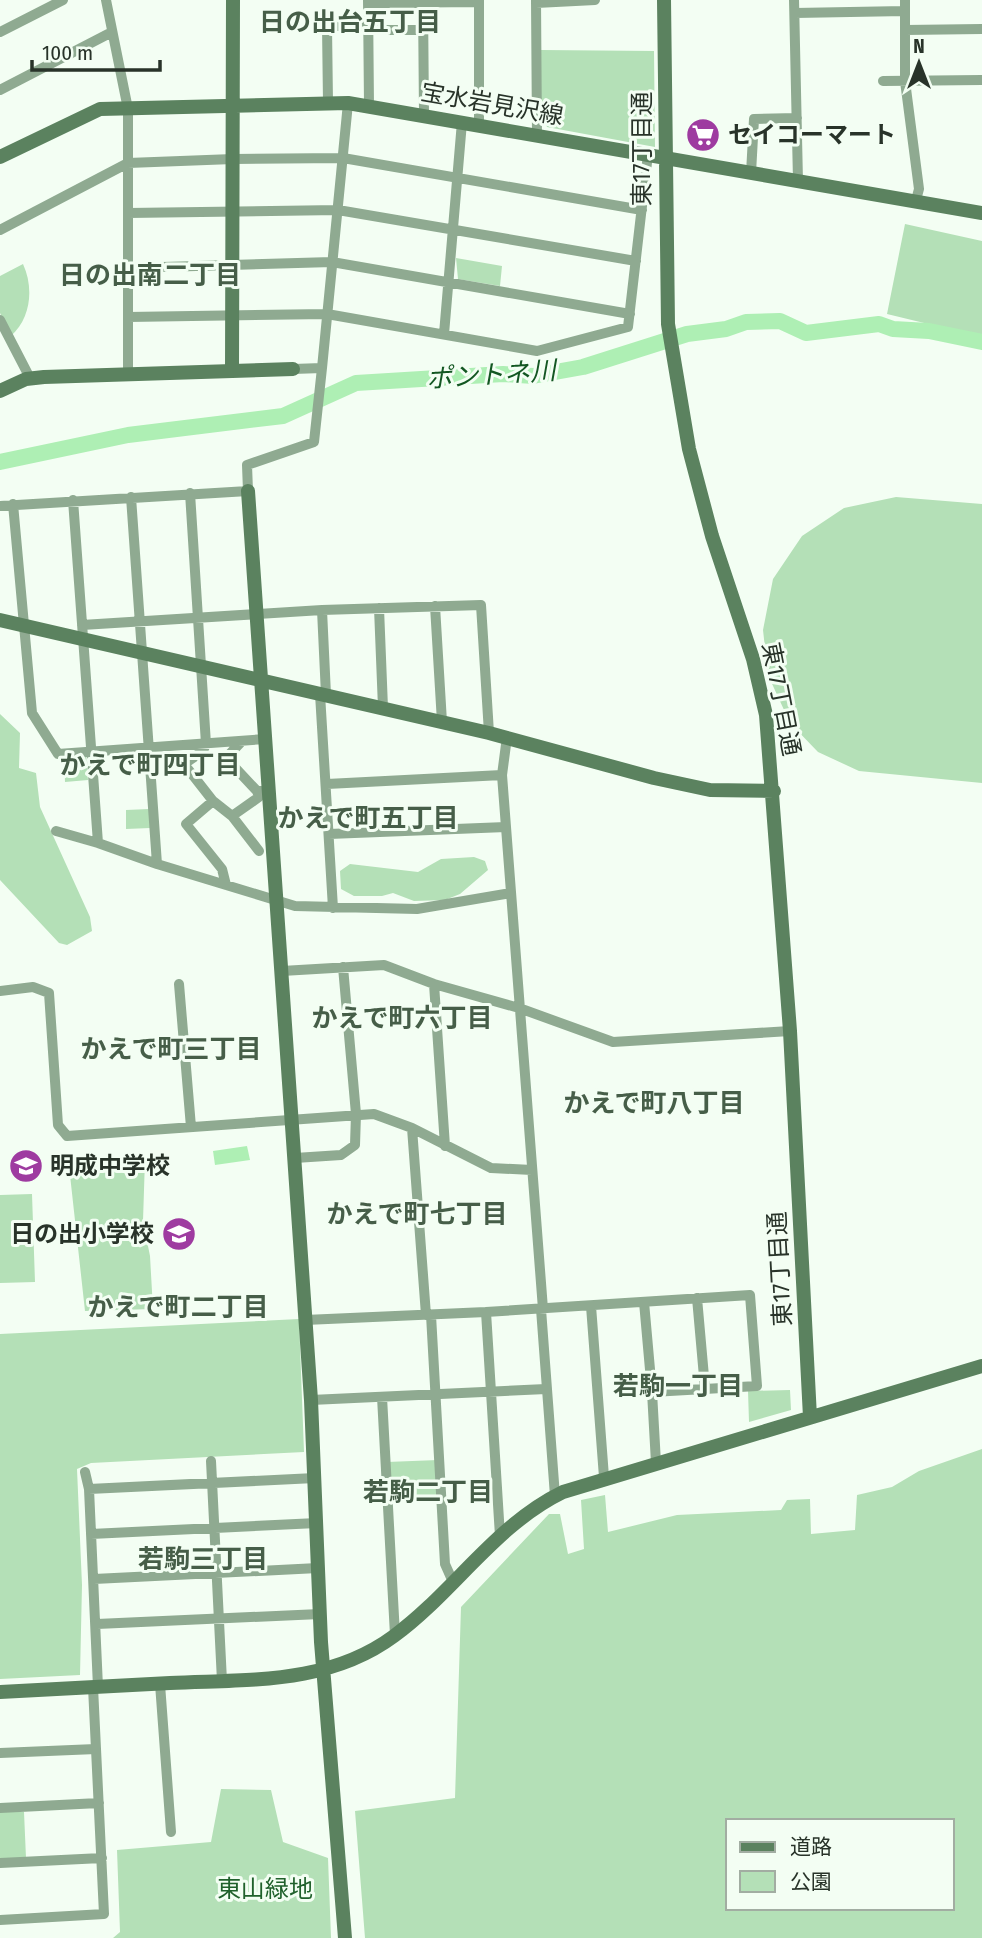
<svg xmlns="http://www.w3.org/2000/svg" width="982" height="1938" font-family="'Fira Sans Condensed','Noto Sans JP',sans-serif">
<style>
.green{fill:#b4e0b7;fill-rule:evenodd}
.water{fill:#aeefb4}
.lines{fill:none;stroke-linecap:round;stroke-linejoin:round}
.river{stroke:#aeefb4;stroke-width:16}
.street{stroke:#8faa91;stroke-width:10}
.secondary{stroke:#5b825f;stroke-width:14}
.labels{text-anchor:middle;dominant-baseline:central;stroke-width:6;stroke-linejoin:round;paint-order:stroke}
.street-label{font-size:24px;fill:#283329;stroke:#f3fef3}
.poi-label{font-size:24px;font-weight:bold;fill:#283329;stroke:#f3fef3;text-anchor:start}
.park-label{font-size:24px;fill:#20612c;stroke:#f3fef3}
.neighbourhood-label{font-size:26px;font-weight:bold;fill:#465e48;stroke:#f3fef3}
.water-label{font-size:26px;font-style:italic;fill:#135722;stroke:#f3fef3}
</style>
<rect width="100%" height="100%" fill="#f3fef3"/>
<!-- green -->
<path class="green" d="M 541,50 L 654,51 L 655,147 L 547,127 L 541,112 Z
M 905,224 L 982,241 L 982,337 L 887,314 Z
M 456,258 L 502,266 L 500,286 L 458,279 Z
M 23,264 C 34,288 31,318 11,336 L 0,313 L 0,276 Z
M 896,497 L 982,504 L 982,783 L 859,771 L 818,752 L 790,723 L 768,675 L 763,630 L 773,579 L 802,536 L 844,508 Z
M 0,714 L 20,733 L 19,768 L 36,773 L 40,807 L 90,917 L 92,931 L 67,945 L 59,943 L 0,880 Z
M 64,757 L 86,757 L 88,780 L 65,782 Z
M 149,809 L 150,828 L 126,829 L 126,810 Z
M 474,857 L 485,861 L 488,870 L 460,894 L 445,900 L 414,901 L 393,893 L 382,896 L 354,896 L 341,889 L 340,871 L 350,864 L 418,872 L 441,859 Z
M 145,1159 L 143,1221 L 150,1256 L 153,1309 L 85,1311 L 69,1166 Z
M 32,1194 L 35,1282 L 0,1283 L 0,1195 Z
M 299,1319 L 304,1452 L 91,1463 L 77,1469 L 82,1585 L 80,1675 L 0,1679 L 0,1334 Z
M 790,1390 L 791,1410 L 749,1422 L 748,1391 Z
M 982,1449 L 982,1938 L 365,1938 L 355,1811 L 455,1798 L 461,1607 L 549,1514 L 560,1514 L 568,1554 L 584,1549 L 581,1500 L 605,1495 L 608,1532 L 677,1515 L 781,1510 L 787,1500 L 810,1499 L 811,1534 L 855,1530 L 857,1495 L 892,1487 L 919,1471 ZM 728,1821 L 952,1821 L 952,1908 L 728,1908 Z
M 438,1460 L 440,1499 L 390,1500 L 387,1462 Z
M 221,1789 L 271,1790 L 283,1842 L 328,1858 L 331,1938 L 113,1938 L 120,1932 L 117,1850 L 211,1842 Z
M 0,1812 L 24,1812 L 26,1858 L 0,1859 Z"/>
<!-- water -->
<path class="water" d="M 247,1146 L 250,1160 L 215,1165 L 213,1151 Z"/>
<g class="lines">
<!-- river -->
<path class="river" d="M 0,462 L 128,435 L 283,416 L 356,383 L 503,374 L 533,376 L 583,367 L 687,334 L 726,329 L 746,322 L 780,321 L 806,333 L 879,324 L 893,329 L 929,331 L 982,342"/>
<!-- street -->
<path class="street" d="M 106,0 L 128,109 L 128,374
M 368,0 L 369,105
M 479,0 L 479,125
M 536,0 L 537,135
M 794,0 L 798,181
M 905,0 L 905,81 L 919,189 L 916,200
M 423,2 L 424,115
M 368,3 L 479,2
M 536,3 L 595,0
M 795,13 L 905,11
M 369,30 L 423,30
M 905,30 L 982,29
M 0,32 L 63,0
M 883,81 L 982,80
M 0,90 L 112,32
M 328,103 L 327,26 L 369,26
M 751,173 L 754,119 L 797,118
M 128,213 L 338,210 L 636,261
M 0,230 L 128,163 L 233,159 L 343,158 L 642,210
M 128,268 L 332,262 L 630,314
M 128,317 L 327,314 L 537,351 L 628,327 L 648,154
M 0,320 L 30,378
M 444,334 L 462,122
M 293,369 L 322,368 L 348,103
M 190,493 L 206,744 L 203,751 L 184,764 L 213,801 L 186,824 L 222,869 L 226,885
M 73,500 L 98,843 L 157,864 L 131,497
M 13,504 L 32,713 L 58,754 L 265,739
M 0,506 L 248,491 L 247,465 L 314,442 L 322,368
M 435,606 L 442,722
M 379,608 L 383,708
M 322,610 L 326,695
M 82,625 L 322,610 L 481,605 L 489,733
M 320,694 L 333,908
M 507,737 L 502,775 L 543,1309
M 242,741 L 226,758 L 257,791 L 261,791
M 327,784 L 502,775
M 257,791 L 259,797 L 232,816 L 259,851
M 213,801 L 232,816
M 56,831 L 98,843
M 329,834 L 506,827
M 157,864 L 295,906 L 417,909 L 511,893
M 282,971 L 384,965 L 434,984 L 519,1008 L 613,1042 L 790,1031
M 179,984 L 191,1127
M 434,984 L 445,1146
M 0,991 L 33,987 L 49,993 L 58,1125 L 67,1136 L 374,1114 L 412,1128 L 491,1168 L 532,1170
M 412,1128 L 426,1315
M 295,1158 L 341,1155 L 355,1145 L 356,1114 L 343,967
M 697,1298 L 705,1388
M 644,1302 L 652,1392
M 591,1306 L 604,1477
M 541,1309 L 555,1496
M 486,1312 L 500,1536
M 431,1315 L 445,1564 L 453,1582
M 305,1320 L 486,1312 L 750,1295 L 757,1386 L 652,1392 L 656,1463
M 382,1397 L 395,1635
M 311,1400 L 546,1389
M 211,1461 L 222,1681
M 85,1472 L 89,1489
M 91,1534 L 317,1523
M 94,1579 L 318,1568
M 97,1624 L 320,1614
M 160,1684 L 171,1832
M 98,1687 L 89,1489 L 315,1478
M 0,1753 L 96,1749
M 0,1808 L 99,1803
M 0,1863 L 102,1858
M 0,1920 L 104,1914 L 93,1687"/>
<!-- secondary -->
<path class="secondary" d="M 664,0 L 668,324 L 689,449 L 712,536 L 753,659 L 766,715 L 790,1031 L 810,1417
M 0,157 L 100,109 L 348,103 L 982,213
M 232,371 L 233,0
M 0,391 L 26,379 L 44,377 L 293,369
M 248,491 L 311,1400 L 321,1642 L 345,1938
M 0,620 L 489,733 L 654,778 L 710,790 L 774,791
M 0,1692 C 57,1689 113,1686 170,1683 C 248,1679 328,1685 394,1636 C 454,1592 495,1525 563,1492 L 982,1366"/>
</g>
<!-- icons -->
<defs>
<g id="supermarket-disc" transform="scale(1.75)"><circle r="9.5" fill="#9e3ba0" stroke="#f3fef3"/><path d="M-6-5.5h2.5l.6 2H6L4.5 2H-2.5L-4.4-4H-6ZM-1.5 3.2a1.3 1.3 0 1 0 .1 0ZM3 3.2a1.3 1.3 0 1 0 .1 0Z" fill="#fff"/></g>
<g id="school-disc" transform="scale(1.75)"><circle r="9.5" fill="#9e3ba0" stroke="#f3fef3"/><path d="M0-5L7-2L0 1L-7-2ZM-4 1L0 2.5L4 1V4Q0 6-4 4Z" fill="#fff"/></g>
</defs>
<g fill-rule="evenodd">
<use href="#supermarket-disc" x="703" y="135"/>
<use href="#school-disc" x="26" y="1166"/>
<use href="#school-disc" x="179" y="1234"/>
</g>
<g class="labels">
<!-- street labels -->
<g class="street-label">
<text transform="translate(492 104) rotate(10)">宝水岩見沢線</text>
<text transform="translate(642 149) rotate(-90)">東17丁目通</text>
<text transform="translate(781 699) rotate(79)">東17丁目通</text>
<text transform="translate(780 1269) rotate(-93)">東17丁目通</text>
</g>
<!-- poi labels -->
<g class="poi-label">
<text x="728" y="135">セイコーマート</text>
<text x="50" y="1166">明成中学校</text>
<text x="154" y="1234" text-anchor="end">日の出小学校</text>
</g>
<!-- park labels -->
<g class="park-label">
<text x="265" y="1889">東山緑地</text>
</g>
<!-- neighbourhood labels -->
<g class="neighbourhood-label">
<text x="350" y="22">日の出台五丁目</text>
<text x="150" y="275">日の出南二丁目</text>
<text x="150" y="765">かえで町四丁目</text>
<text x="368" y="818">かえで町五丁目</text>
<text x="402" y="1018">かえで町六丁目</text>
<text x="171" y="1049">かえで町三丁目</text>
<text x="654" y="1103">かえで町八丁目</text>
<text x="417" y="1214">かえで町七丁目</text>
<text x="178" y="1307">かえで町二丁目</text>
<text x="678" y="1386">若駒一丁目</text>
<text x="428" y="1492">若駒二丁目</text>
<text x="203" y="1559">若駒三丁目</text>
</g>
<!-- water labels -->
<g class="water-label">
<text transform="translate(491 375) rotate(-4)">ポントネ川</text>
</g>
</g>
<!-- legend -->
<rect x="726" y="1819" width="228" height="91" fill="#f3fef3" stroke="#a2ada2" stroke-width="2"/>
<rect x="740" y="1842" width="35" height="10" fill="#5b825f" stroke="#a2ada2" stroke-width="2"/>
<text x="790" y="1854" font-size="21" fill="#283329">道路</text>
<rect x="740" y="1871" width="35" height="21" fill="#b4e0b7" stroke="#a2ada2" stroke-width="2"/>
<text x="790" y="1889" font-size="21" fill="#283329">公園</text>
<!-- north arrow -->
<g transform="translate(919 63)" stroke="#f3fef3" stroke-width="5" paint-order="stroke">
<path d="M0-5L12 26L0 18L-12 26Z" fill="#283329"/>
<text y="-10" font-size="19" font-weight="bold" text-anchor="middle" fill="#283329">N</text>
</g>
<!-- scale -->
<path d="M32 60v10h128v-10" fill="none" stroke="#283329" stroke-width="3.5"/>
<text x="42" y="60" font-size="21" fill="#283329" stroke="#f3fef3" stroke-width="5" paint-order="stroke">100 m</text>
</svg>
